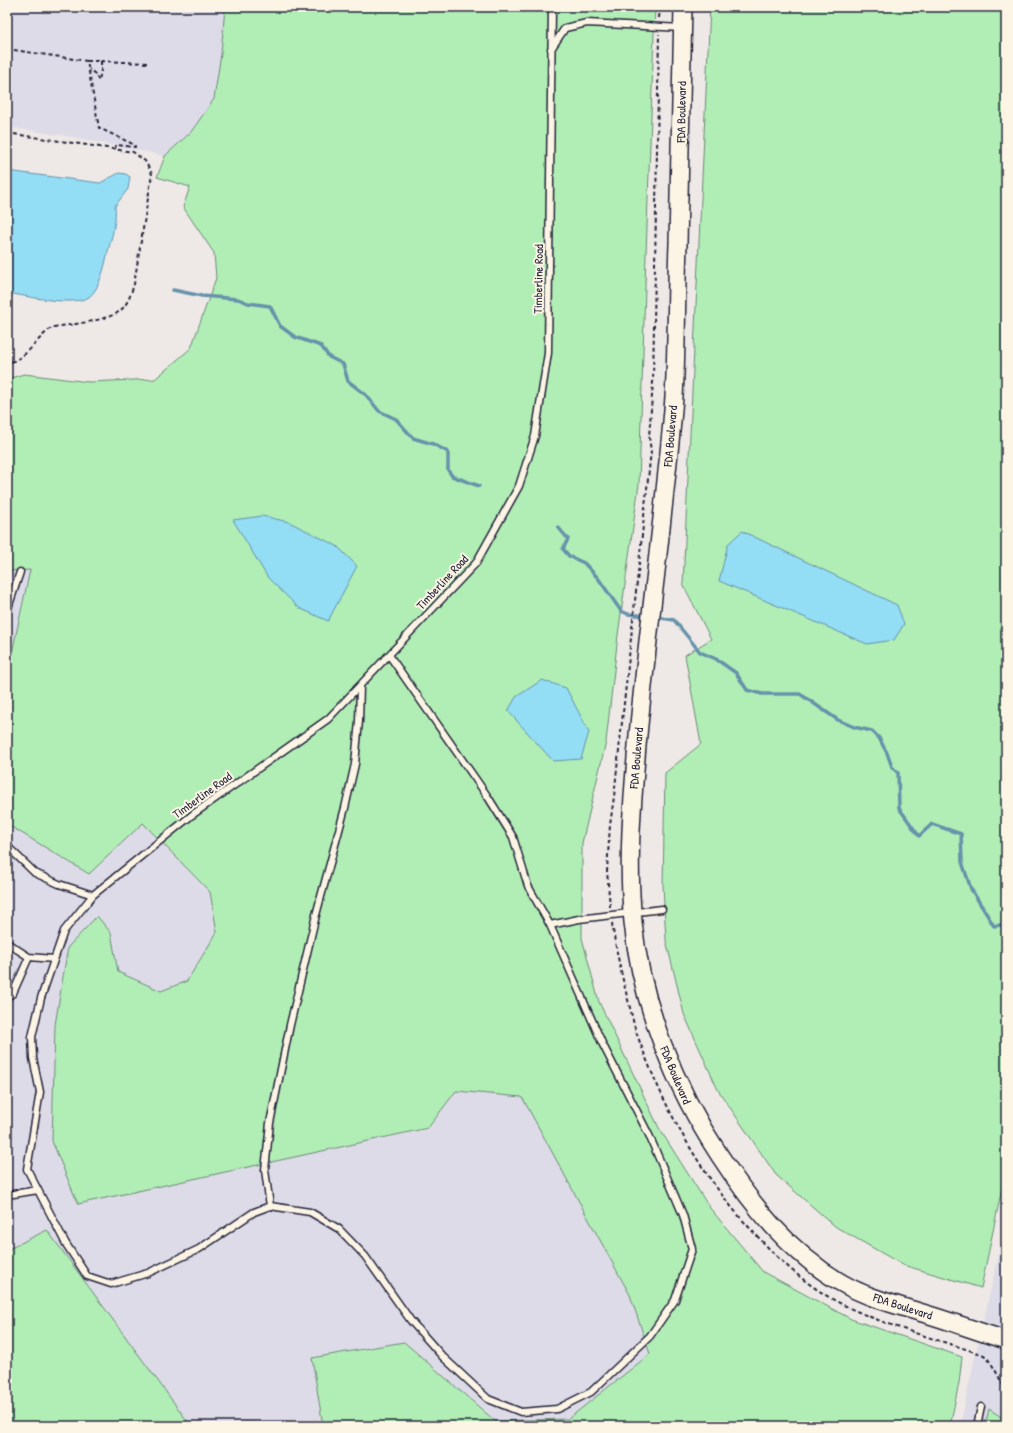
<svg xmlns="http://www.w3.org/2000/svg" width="1013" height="1433" font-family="'Patrick Hand',sans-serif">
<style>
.built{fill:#dddbe7}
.green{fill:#b1eeb5;stroke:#6a8878}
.water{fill:#93ddf5;stroke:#6692ab}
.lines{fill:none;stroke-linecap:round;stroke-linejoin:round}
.stream{stroke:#6692ab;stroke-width:3.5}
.lane-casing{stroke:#22223b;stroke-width:9}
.secondary-casing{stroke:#22223b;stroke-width:20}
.path{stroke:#22223b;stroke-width:2;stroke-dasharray:4 3;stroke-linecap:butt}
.lane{stroke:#fcf5e5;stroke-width:6}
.secondary{stroke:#fcf5e5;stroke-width:17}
.labels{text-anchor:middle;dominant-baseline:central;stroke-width:4;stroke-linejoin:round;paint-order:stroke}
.street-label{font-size:12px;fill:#22223b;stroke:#fcf5e5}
</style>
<rect width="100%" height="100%" fill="#eee9e6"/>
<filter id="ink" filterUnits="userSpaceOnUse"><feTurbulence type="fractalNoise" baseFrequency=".025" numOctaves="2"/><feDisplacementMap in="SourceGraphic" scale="8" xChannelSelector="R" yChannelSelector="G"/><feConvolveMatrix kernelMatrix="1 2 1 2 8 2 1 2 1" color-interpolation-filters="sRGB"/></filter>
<g filter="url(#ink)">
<!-- built -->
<path class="built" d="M 7,7 L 225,7 L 221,54 L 214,99 L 191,132 L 165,156 L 72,137 L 7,127 Z
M 30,570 L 7,676 L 7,571 Z
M 7,819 L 10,826 L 89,874 L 143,823 L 210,892 L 217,932 L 187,981 L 161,991 L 118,972 L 111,933 L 68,947 L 55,1025 L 52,1141 L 78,1203 L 428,1129 L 456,1091 L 523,1097 L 630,1295 L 650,1355 L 568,1419 L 495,1421 L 404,1342 L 312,1358 L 323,1426 L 191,1426 L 47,1231 L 7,1250 Z
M 1006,1223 L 1006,1426 L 960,1426 L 971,1375 Z"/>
<!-- green -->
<path class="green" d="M 225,7 L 655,7 L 646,254 L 639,484 L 618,635 L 606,742 L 582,843 L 582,938 L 599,1002 L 659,1128 L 709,1207 L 763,1272 L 851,1319 L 962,1357 L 959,1383 L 950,1426 L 323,1426 L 312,1358 L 404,1342 L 495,1421 L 568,1419 L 650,1354 L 630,1295 L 522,1097 L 456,1091 L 428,1128 L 78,1204 L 52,1141 L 55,1025 L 68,947 L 97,916 L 111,933 L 118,972 L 161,991 L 187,981 L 217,932 L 210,892 L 143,823 L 89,874 L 10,826 L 7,819 L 7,676 L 30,570 L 7,571 L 7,379 L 24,374 L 89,382 L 155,379 L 191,348 L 216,278 L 214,253 L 183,207 L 190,187 L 157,177 L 165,156 L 191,132 L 214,99 L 221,54 Z
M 710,7 L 1006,7 L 1006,1169 L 981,1288 L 903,1265 L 836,1227 L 776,1175 L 718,1090 L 684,1014 L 666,940 L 663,886 L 665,773 L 701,744 L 685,655 L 711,639 L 683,584 Z
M 47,1230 L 191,1426 L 7,1426 L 7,1250 Z
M 989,1409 L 1006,1420 L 1006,1426 L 985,1426 Z"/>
<!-- water -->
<path class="water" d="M 7,171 L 100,183 L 119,173 L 126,174 L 130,177 L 128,189 L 115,206 C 117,222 111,239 107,255 C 105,266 99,290 89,297 C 73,307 26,296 7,293 Z
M 262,516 L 289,522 L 337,546 L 357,566 L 328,621 L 299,608 L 268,578 L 233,520 Z
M 742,531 L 897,605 L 904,624 L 894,640 L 867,644 L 719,581 L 728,544 Z
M 542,680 L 566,688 L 589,732 L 581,759 L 553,761 L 508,711 L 516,697 Z"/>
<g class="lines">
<!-- stream -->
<path class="stream" d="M 173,290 L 202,296 L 238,299 L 248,303 L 270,306 L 280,326 L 295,337 L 321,346 L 329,357 L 343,364 L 348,381 L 366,395 L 379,411 L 396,419 L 413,438 L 433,444 L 448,452 L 448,470 L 452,476 L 479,486
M 558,527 L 568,539 L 563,549 L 569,556 L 584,563 L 598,578 L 621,611 L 628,614 L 647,616
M 655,617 L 674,620 L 700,652 L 716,659 L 736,673 L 747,690 L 762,694 L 800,694 L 838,720 L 854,727 L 872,731 L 879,738 L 887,753 L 892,767 L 898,773 L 899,808 L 919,836 L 932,824 L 961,834 L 962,862 L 971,889 L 994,926 L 1006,924"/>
<!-- lane casing -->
<g class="lane-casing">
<path id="lane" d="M 552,7 L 548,353 L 535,436 L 519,486 L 476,563 L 328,719 L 192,815 L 93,895 L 64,931 L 41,998 L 32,1037 L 33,1058 L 40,1092 L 27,1169 L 66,1244 L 87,1276 L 111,1284 L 148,1273 L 199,1249 L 254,1212 L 270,1206 L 310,1212 L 339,1229 L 365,1256 L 411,1321 L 442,1356 L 488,1399 L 521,1412 L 557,1409 L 591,1392 L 650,1336 L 675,1300 L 692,1249 L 683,1215 L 649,1135 L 602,1043 L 550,925 L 579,919 L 662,909
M 551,49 L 565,28 L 587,23 L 682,28
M 7,611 L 20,572
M 389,655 L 488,797 L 513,837 L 528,886 L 550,925
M 7,846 L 35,873 L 59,884 L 93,895
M 7,943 L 29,957 L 54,959
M 7,997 L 13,993 L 29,957
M 7,1195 L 38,1190
M 270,1206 L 265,1170 L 270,1123 L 290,1025 L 316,915 L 345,808 L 355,764 L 359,721 L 360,686
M 977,1426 L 981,1407"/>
</g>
<!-- secondary casing -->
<g class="secondary-casing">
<path id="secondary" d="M 683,7 C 681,86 680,165 678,244 C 676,295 677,346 674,397 C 672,425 669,453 666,481 C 657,569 645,658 637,746 C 632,805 627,864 633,922 C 641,1004 675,1088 720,1156 C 752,1205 789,1252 840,1282 C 867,1298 897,1305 926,1314 C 953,1322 979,1332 1006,1340"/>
</g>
<!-- path -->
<path class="path" d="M 659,18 L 660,7
M 7,49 L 87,61 L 99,128 L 135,145 L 135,147 L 116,145 L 115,149
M 87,61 L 101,61 L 101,70 L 99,81 L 95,74 L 89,69
M 101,61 L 147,63
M 7,133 L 133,152 L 145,161 L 152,174 L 134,284 C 131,294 127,307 117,313 C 103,321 70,325 53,327 C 36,338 28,359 7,363
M 610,907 L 607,871 L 610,825 L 614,797 L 651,451 L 649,437 L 653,382 L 659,34
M 612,923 C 616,951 622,977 629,1004 C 632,1015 634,1027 638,1037 C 665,1112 705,1183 761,1240 C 783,1264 806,1284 834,1300 C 880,1325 934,1338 984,1355 C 994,1364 998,1378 1006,1389"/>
<!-- lane -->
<use href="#lane" class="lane"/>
<!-- secondary -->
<use href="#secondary" class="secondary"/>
</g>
</g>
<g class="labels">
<!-- street labels -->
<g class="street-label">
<text transform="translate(681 112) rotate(-89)">FDA Boulevard</text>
<text transform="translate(538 279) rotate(-89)">Timberline Road</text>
<text transform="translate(670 436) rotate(-85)">FDA Boulevard</text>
<text transform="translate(442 582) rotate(-47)">Timberline Road</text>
<text transform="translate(636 758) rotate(-85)">FDA Boulevard</text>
<text transform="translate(202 795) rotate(-36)">Timberline Road</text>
<text transform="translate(676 1075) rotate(67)">FDA Boulevard</text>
<text transform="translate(903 1306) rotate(18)">FDA Boulevard</text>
</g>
</g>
<!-- margin -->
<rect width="1013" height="1433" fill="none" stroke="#fcf5e5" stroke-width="24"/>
<rect x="12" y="12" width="989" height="1409" fill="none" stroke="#22223b" stroke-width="1.5" filter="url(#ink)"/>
</svg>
